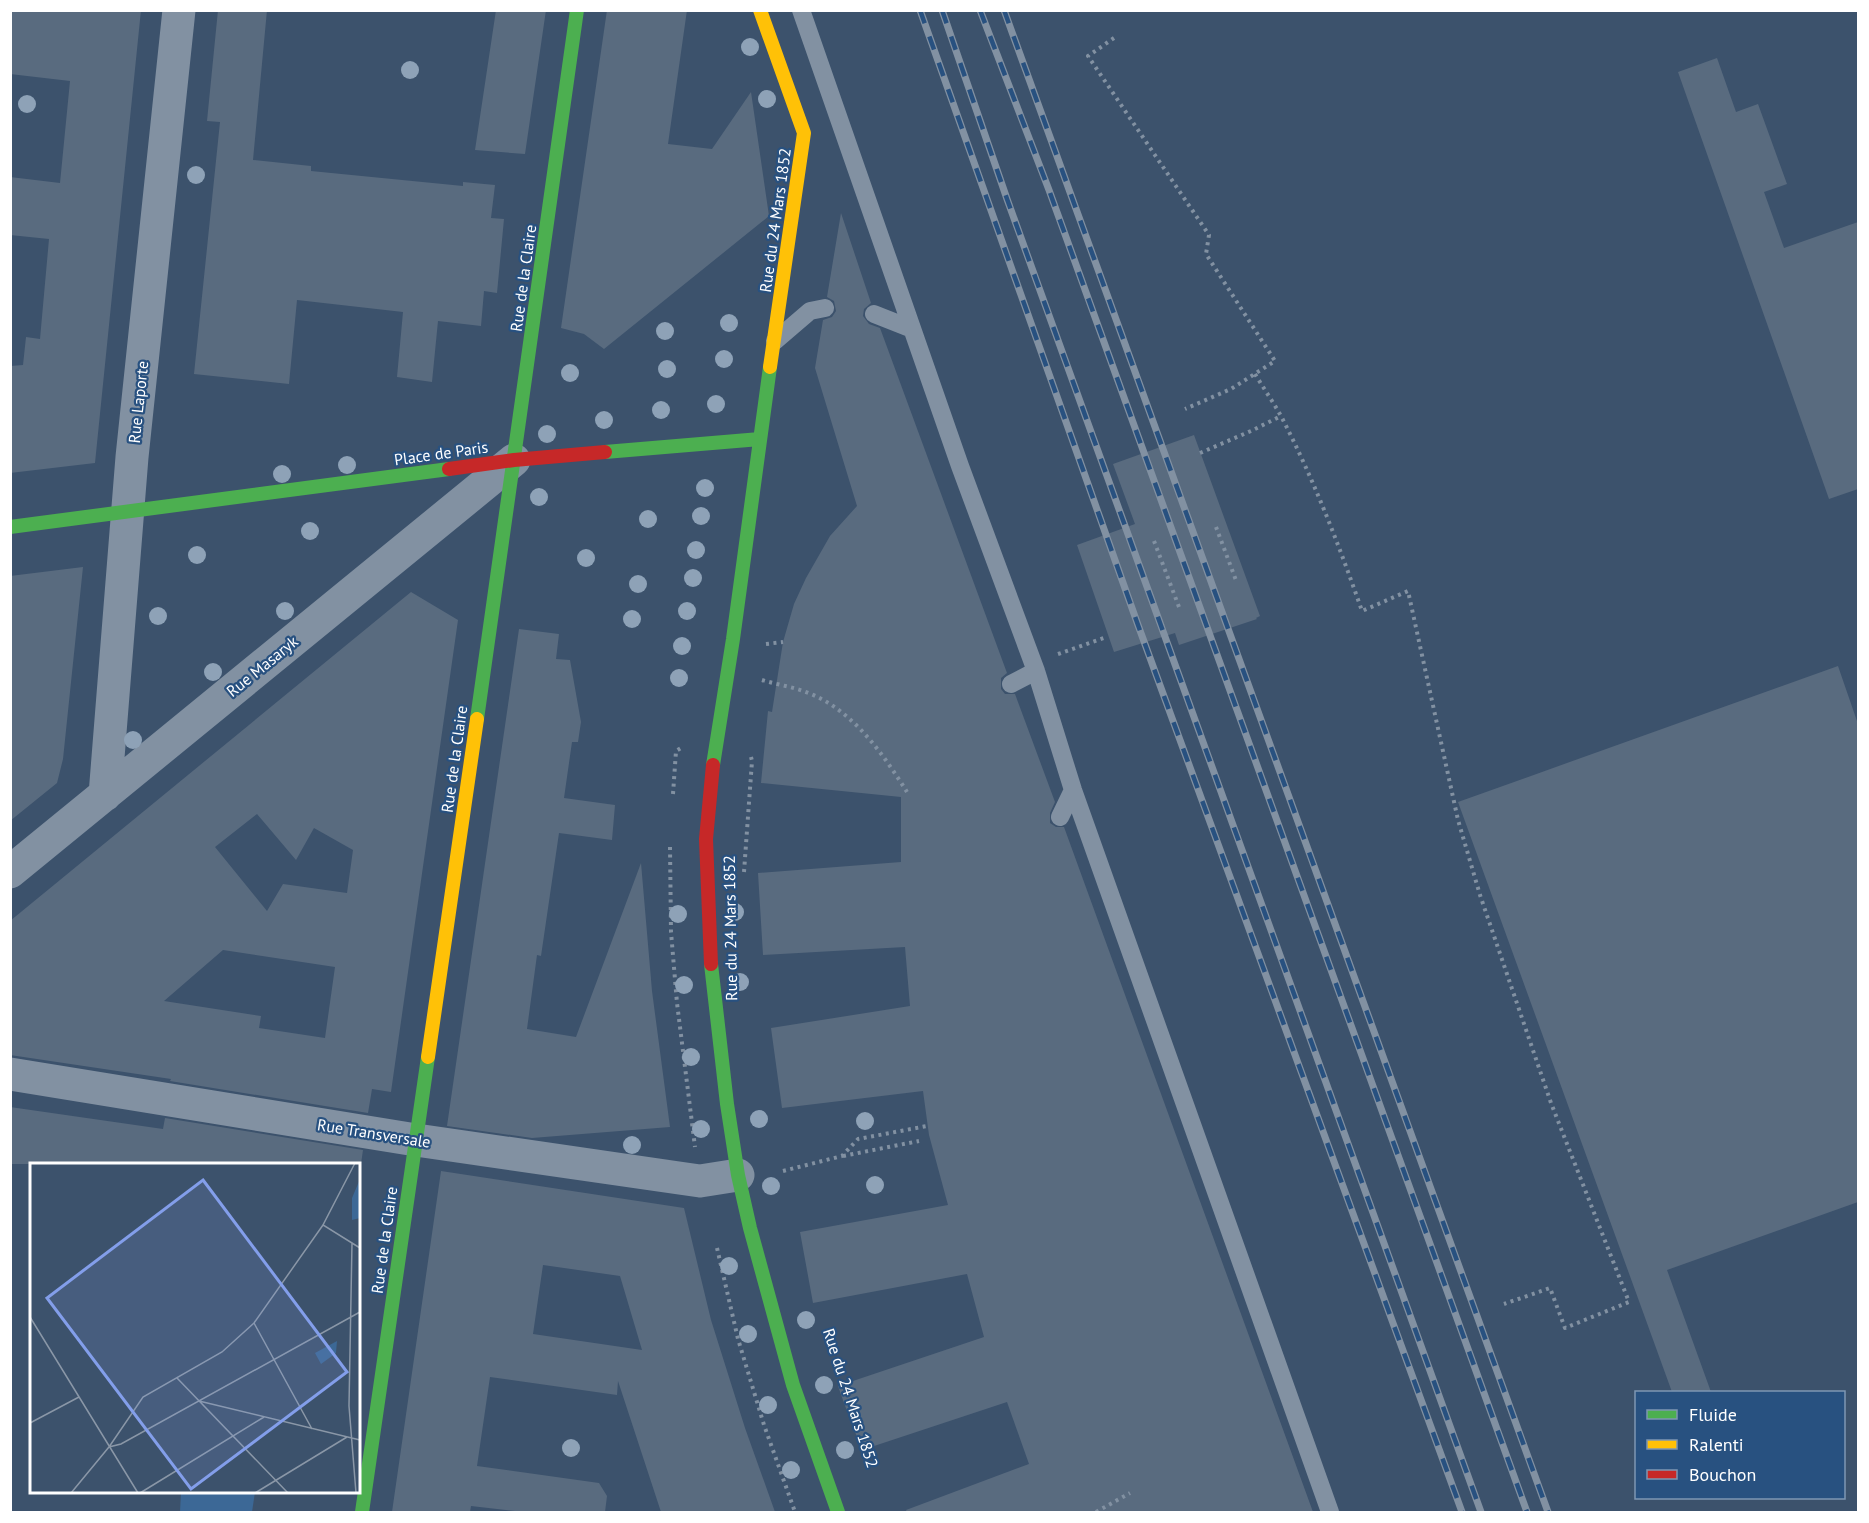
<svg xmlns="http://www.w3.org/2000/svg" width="1869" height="1523" font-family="'PT Sans',sans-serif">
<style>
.green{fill:#3c6896}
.building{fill:#596b7f;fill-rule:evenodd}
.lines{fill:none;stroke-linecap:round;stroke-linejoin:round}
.path{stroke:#8291a2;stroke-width:4;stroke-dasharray:3 4.5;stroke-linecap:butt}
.lane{stroke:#8291a2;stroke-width:18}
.street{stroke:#8291a2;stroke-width:33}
.fast{stroke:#4caf50;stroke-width:14}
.slow{stroke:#ffc107;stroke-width:14}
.jam{stroke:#c62828;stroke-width:14}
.rail-casing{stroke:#8291a2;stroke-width:7}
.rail{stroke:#285180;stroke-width:4.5;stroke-dasharray:14;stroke-linecap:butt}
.tree{fill:#8ea2b7}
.labels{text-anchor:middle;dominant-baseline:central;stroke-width:4.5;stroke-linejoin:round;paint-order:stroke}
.street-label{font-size:16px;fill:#fff;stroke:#285180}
.inset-road{fill:none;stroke:#8a97a7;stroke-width:1.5}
.view{fill:#839eea;fill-opacity:0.15;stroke:#839eea;stroke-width:3}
.inset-edge{fill:none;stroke:#fff;stroke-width:3}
</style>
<rect width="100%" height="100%" fill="#3c526c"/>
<!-- green -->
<path class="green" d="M 181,1492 L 255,1492 L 252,1512 L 180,1512 Z"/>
<!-- building -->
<path class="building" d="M 10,10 L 141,10 L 95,463 L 10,473 L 10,366 L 23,365 L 26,337 L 40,339 L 49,239 L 10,235 L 10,177 L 60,183 L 70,81 L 10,74 Z
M 218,10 L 267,10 L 253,160 L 311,166 L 311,171 L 463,186 L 463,182 L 495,185 L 491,218 L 504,219 L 497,293 L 484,291 L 481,326 L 438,321 L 432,382 L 397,377 L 403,312 L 297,300 L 289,384 L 194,374 L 220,122 L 207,121 Z
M 496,10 L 546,10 L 525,154 L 475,150 Z
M 607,10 L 687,10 L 668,144 L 712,149 L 751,92 L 769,216 L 604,349 L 584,334 L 561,328 Z
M 1717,58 L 1736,112 L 1758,104 L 1787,184 L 1764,192 L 1784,248 L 1858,222 L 1858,489 L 1829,499 L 1678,72 Z
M 841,213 L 871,303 L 864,309 L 863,316 L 869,324 L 880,328 L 1007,673 L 1001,678 L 1001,689 L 1005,694 L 1015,694 L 1055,802 L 1050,813 L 1050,823 L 1056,827 L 1064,827 L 1313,1512 L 907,1512 L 906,1510 L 1029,1464 L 1007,1402 L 862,1450 L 844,1403 L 838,1386 L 984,1337 L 967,1274 L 813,1303 L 800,1232 L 948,1205 L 929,1135 L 923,1091 L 782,1108 L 771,1028 L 910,1006 L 905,947 L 763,955 L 758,873 L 901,862 L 901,797 L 761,783 L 768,711 L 772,712 L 783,642 L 794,604 L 806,578 L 830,536 L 857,506 L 815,368 L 823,320 L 832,317 L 836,311 L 834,301 L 827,297 Z
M 1194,435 L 1260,616 L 1256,618 L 1257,619 L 1179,645 L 1175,633 L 1114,652 L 1077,545 L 1135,524 L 1113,464 Z
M 83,567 L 63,759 L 57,783 L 10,821 L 10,576 Z
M 411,592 L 458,620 L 391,1092 L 372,1089 L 368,1113 L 170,1081 L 171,1079 L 10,1055 L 10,921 ZM 257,814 L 296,860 L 314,828 L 353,850 L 347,893 L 283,884 L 267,911 L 215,847 ZM 223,950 L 335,967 L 325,1038 L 259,1028 L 261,1016 L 164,1001 Z
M 519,629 L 559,634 L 556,659 L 570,660 L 581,722 L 578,742 L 572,742 L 564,798 L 615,805 L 612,840 L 559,833 L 541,956 L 537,955 L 527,1029 L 576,1037 L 641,863 L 652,991 L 670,1127 L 532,1138 L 447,1126 Z
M 1838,666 L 1858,724 L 1858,1202 L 1667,1270 L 1711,1392 L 1672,1392 L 1458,802 Z
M 10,1107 L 163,1129 L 165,1118 L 363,1150 L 361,1164 L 10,1164 Z
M 441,1171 L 684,1208 L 711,1320 L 745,1428 L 775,1512 L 661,1512 L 618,1381 L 617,1395 L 490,1377 L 477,1466 L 599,1483 L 607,1496 L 605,1512 L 524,1512 L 471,1506 L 470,1512 L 392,1512 ZM 543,1265 L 620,1276 L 642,1350 L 533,1334 Z"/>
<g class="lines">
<!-- path -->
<path class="path" d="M 1114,38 L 1088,56 L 1209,235 L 1206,254 L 1275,361 L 1231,389 L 1185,409
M 1255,374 C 1264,389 1274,403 1282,418 C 1314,480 1339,545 1362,611 L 1408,591 L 1458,820 L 1480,895 L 1551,1103 L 1629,1302 L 1565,1328 L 1550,1288 L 1504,1304
M 1200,453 L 1251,431 L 1281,416
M 1216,527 L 1237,583
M 1154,541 L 1179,607
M 766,644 L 783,642
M 1058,654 L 1104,638
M 762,680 C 778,685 795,687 811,694 C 854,712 883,754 907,792
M 673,794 L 676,751 L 681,748
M 670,847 L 671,932 L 677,1003 L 695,1147
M 744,872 L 752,761 L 751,757
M 843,1156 L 919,1141
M 783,1171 L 842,1156 L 858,1139 L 927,1126
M 717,1248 L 738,1339 L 764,1425 L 795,1512
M 1096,1512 L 1130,1493"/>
<!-- lane -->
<path class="lane" d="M 801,10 L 960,466 L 1036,671 L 1073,790 L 1330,1512
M 874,314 L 912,329
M 775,341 L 810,311 L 825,308
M 1011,684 L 1036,671
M 1060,817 L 1073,790"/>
<!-- street -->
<path class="street" d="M 105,795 L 132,457 L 179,10
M 10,872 L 514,460
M 10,1074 L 416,1140 L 679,1178 L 700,1181 L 738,1175"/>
<!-- fast -->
<path class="fast" d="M 605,452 L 760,439
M 10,527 L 449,469
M 477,719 L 577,10
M 713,765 L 733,639 L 770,367
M 711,964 L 727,1104 L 738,1175 L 750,1228 L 793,1385 L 838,1512
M 362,1512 L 428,1057"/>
<!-- slow -->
<path class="slow" d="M 760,10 L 804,133 L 770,367
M 428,1057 L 477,719"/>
<!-- jam -->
<path class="jam" d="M 449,469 L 514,460 L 605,452
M 711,964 L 706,839 L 713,765"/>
<!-- rail casing -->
<g class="rail-casing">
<path id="rail" d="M 920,10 L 1138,625 L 1462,1512
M 942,10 L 1007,199 L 1481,1512
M 980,10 L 1049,190 L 1527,1512
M 1004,10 L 1548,1512"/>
</g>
<!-- rail -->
<use href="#rail" class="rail"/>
</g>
<!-- trees -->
<g class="tree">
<circle cx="750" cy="47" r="9"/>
<circle cx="410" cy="70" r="9"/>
<circle cx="767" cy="99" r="9"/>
<circle cx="27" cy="104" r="9"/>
<circle cx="196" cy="175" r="9"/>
<circle cx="729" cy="323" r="9"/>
<circle cx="665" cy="331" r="9"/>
<circle cx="724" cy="359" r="9"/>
<circle cx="667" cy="369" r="9"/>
<circle cx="570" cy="373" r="9"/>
<circle cx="716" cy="404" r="9"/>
<circle cx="661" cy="410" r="9"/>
<circle cx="604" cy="420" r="9"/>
<circle cx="547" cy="434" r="9"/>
<circle cx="347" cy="465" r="9"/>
<circle cx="282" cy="474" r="9"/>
<circle cx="705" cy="488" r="9"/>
<circle cx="539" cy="497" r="9"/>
<circle cx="701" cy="516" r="9"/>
<circle cx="648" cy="519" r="9"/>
<circle cx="310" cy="531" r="9"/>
<circle cx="696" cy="550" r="9"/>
<circle cx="197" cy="555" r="9"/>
<circle cx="586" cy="558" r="9"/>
<circle cx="693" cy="578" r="9"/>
<circle cx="638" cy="584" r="9"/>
<circle cx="285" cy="611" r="9"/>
<circle cx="687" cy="611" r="9"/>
<circle cx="158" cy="616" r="9"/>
<circle cx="632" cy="619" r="9"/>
<circle cx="682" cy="646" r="9"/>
<circle cx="213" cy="672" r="9"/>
<circle cx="679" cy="678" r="9"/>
<circle cx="133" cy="740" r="9"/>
<circle cx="735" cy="912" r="9"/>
<circle cx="678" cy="914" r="9"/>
<circle cx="740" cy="982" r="9"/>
<circle cx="684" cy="985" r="9"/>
<circle cx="691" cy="1057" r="9"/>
<circle cx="759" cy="1119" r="9"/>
<circle cx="865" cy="1121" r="9"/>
<circle cx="701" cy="1129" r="9"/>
<circle cx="632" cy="1145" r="9"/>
<circle cx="875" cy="1185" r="9"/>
<circle cx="771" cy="1186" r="9"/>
<circle cx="729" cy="1266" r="9"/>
<circle cx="806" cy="1320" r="9"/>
<circle cx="748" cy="1334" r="9"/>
<circle cx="824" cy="1385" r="9"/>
<circle cx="768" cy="1405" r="9"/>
<circle cx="571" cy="1448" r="9"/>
<circle cx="845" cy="1450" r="9"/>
<circle cx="791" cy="1470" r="9"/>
</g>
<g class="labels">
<!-- street labels -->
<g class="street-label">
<text transform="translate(775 220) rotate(-82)">Rue du 24 Mars 1852</text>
<text transform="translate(523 278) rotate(-82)">Rue de la Claire</text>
<text transform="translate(138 402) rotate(-84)">Rue Laporte</text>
<text transform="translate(441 453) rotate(-8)">Place de Paris</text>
<text transform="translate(262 666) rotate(-39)">Rue Masaryk</text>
<text transform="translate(454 759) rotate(-82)">Rue de la Claire</text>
<text transform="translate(730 928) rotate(-91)">Rue du 24 Mars 1852</text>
<text transform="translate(374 1133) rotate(9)">Rue Transversale</text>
<text transform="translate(384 1240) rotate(-82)">Rue de la Claire</text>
<text transform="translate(851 1398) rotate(72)">Rue du 24 Mars 1852</text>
</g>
</g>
<!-- overview -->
<g transform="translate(30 1163)">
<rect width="330" height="330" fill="#3c526c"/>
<path d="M 330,16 L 330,55 L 322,57 L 322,35 ZM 307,178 L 306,190 L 291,201 L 285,190 Z" fill="#3c6896"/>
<path class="inset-road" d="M 325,0 L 293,62 L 330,85M 322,80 L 319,243 L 326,330M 0,154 L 108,330M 224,160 L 282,266M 147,215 L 258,330M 169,238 L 330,277M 0,260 L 49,234M 79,284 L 113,234 L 192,189 L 224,160 L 293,62M 41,330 L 79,284 L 91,281 L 330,149M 110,330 L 234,254M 225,330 L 317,274"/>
<path class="view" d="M 173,17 L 317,209 L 161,326 L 17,135 Z"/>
<rect width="330" height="330" class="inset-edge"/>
</g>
<!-- border -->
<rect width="1869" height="1523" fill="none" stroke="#ffffff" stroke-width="24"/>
<!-- legend -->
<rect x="1635" y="1391" width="210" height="108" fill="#285180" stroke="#7e97b3" stroke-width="1.5"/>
<rect x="1647" y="1410" width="30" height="9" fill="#4caf50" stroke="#7e97b3" stroke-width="1.5"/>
<text x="1689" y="1421" font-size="18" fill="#ffffff">Fluide</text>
<rect x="1647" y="1440" width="30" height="9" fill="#ffc107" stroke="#7e97b3" stroke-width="1.5"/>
<text x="1689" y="1451" font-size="18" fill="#ffffff">Ralenti</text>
<rect x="1647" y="1470" width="30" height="9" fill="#c62828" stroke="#7e97b3" stroke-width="1.5"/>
<text x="1689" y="1481" font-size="18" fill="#ffffff">Bouchon</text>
</svg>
